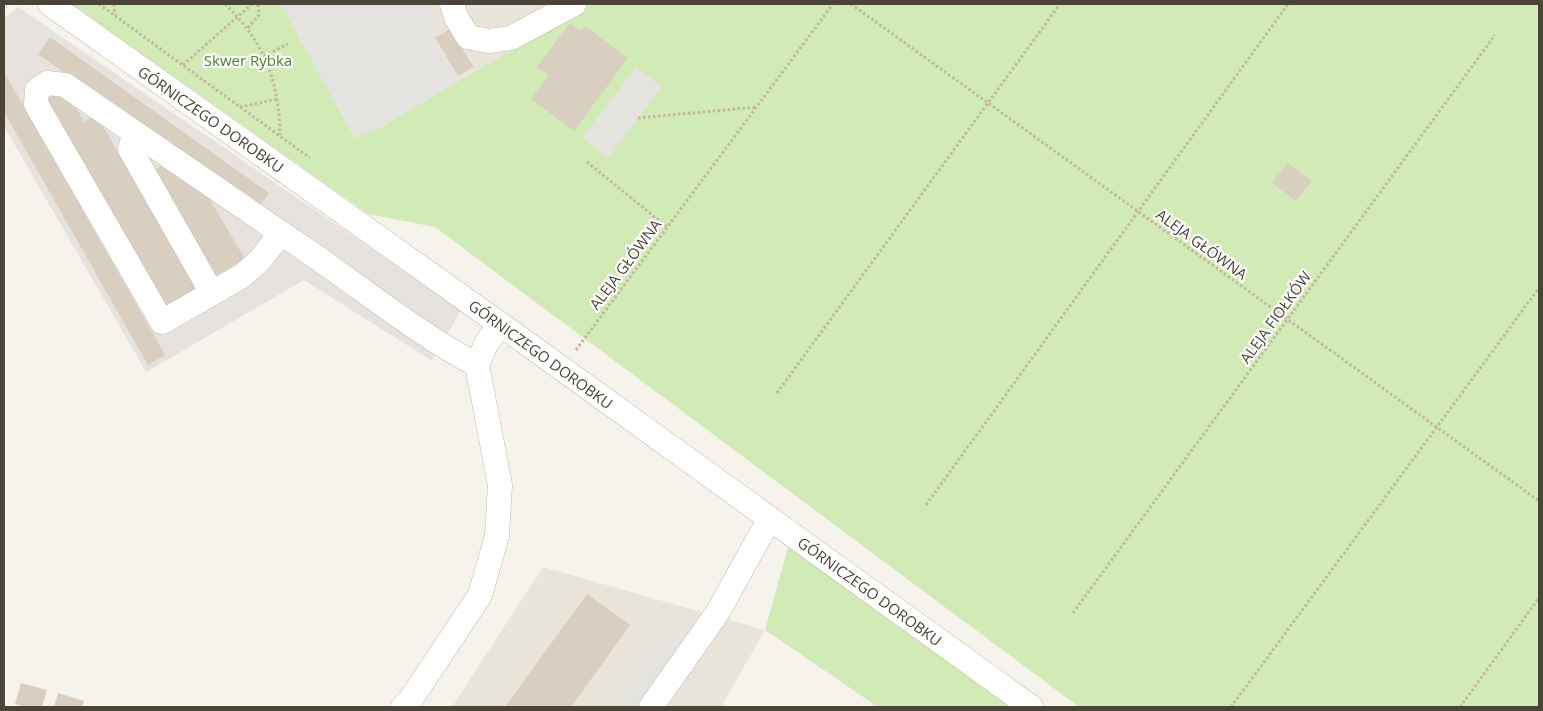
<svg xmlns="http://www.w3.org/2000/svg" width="1543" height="711" font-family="'Open Sans',sans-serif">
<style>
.residential{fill:#eae5da}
.industrial{fill:#e6e2dd}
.green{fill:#d2eab5}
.parking{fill:#e5e3e0}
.building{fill:#d8cfc1}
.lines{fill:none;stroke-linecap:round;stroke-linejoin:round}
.minor-casing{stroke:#c2bbae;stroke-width:25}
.path{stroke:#c4b79f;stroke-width:3;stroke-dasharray:2.5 2.5;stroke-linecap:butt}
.minor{stroke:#fff;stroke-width:24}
.labels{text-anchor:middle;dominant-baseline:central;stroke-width:4.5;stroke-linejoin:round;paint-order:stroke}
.park-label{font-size:15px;fill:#4a7f2a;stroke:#fff}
.street-label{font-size:15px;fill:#4b4439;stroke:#fff}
</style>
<rect width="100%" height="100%" fill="#f6f3ec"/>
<!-- residential -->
<path class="residential" d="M 432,4 L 593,4 L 458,81 L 432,35 Z
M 543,567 L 765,630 L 721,707 L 452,707 Z"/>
<!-- industrial -->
<path class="industrial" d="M 18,7 L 461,310 L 432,361 L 304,280 L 146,372 L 4,126 L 4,18 Z"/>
<!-- green -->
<path class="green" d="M 71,4 L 281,4 L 355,138 L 380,128 L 458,81 L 593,4 L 1539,4 L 1539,707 L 1079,707 L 435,227 L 368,214 Z
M 789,544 L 1012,707 L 878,707 L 765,630 Z"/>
<!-- parking -->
<path class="parking" d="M 281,4 L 432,4 L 432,35 L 458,81 L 380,128 L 355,138 Z
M 636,67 L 662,87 L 608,158 L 582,138 Z
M 667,634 L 701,656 L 665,707 L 613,707 Z"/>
<!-- building -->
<path class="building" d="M 570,23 L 581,31 L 585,26 L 628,58 L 574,131 L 531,99 L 549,75 L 537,67 Z
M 450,29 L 474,67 L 458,76 L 435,38 Z
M 50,37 L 269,193 L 256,211 L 38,54 Z
M 4,72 L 165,355 L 148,365 L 4,112 Z
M 57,93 L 74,103 L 84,122 L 96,114 L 197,290 L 164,310 L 47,99 Z
M 1288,163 L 1312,181 L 1296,201 L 1272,183 Z
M 162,165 L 207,195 L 245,259 L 214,277 L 153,171 Z
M 587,594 L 630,625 L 571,707 L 505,707 Z
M 21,683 L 47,690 L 42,707 L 26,707 L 15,704 Z
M 58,693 L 84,701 L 82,707 L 54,707 Z"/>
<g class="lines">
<!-- minor casing -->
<g class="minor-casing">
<path id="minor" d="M 50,4 L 500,324 L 1031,707
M 452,4 L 456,17 L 468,37 L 489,41 L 511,38 L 574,4
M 135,133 L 130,149 L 212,293
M 281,233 L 259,261 L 242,276 L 162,322 L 36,104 L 37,90 L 47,83 L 65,85 C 151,144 237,202 322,261 C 373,297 422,336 477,365
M 403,707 L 411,699 L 480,595 L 497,536 L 500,485 L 477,365 L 486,344 L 500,324
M 651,707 L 718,612 L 761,534 L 771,520"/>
</g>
<!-- path -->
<path class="path" d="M 99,4 L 310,158
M 114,4 L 115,15
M 225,4 C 264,41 279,81 280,135
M 851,4 L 1539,501
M 248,28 L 259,15 L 258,4
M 264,56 L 288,44
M 183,65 L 252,4
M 240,107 L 278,99
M 638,118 L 757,107
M 587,162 L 667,227
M 576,350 L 833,4
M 777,393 L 1060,4
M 926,505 L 1288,4
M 1073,613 L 1495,35
M 1231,707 L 1539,288
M 1460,707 L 1539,598"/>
<!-- minor -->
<use href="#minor" class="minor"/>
</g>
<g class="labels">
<!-- park labels -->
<g class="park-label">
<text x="248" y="60">Skwer Rybka</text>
</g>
<!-- street labels -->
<g class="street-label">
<text transform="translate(211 119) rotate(35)">GÓRNICZEGO DOROBKU</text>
<text transform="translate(1202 244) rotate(36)">ALEJA GŁÓWNA</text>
<text transform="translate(625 264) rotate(-53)">ALEJA GŁÓWNA</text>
<text transform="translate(1275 317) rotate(-54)">ALEJA FIOŁKÓW</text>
<text transform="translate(541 354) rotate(36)">GÓRNICZEGO DOROBKU</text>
<text transform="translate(870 591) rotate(36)">GÓRNICZEGO DOROBKU</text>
</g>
</g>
<!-- border -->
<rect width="1543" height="711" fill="none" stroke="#4b4439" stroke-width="10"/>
</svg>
